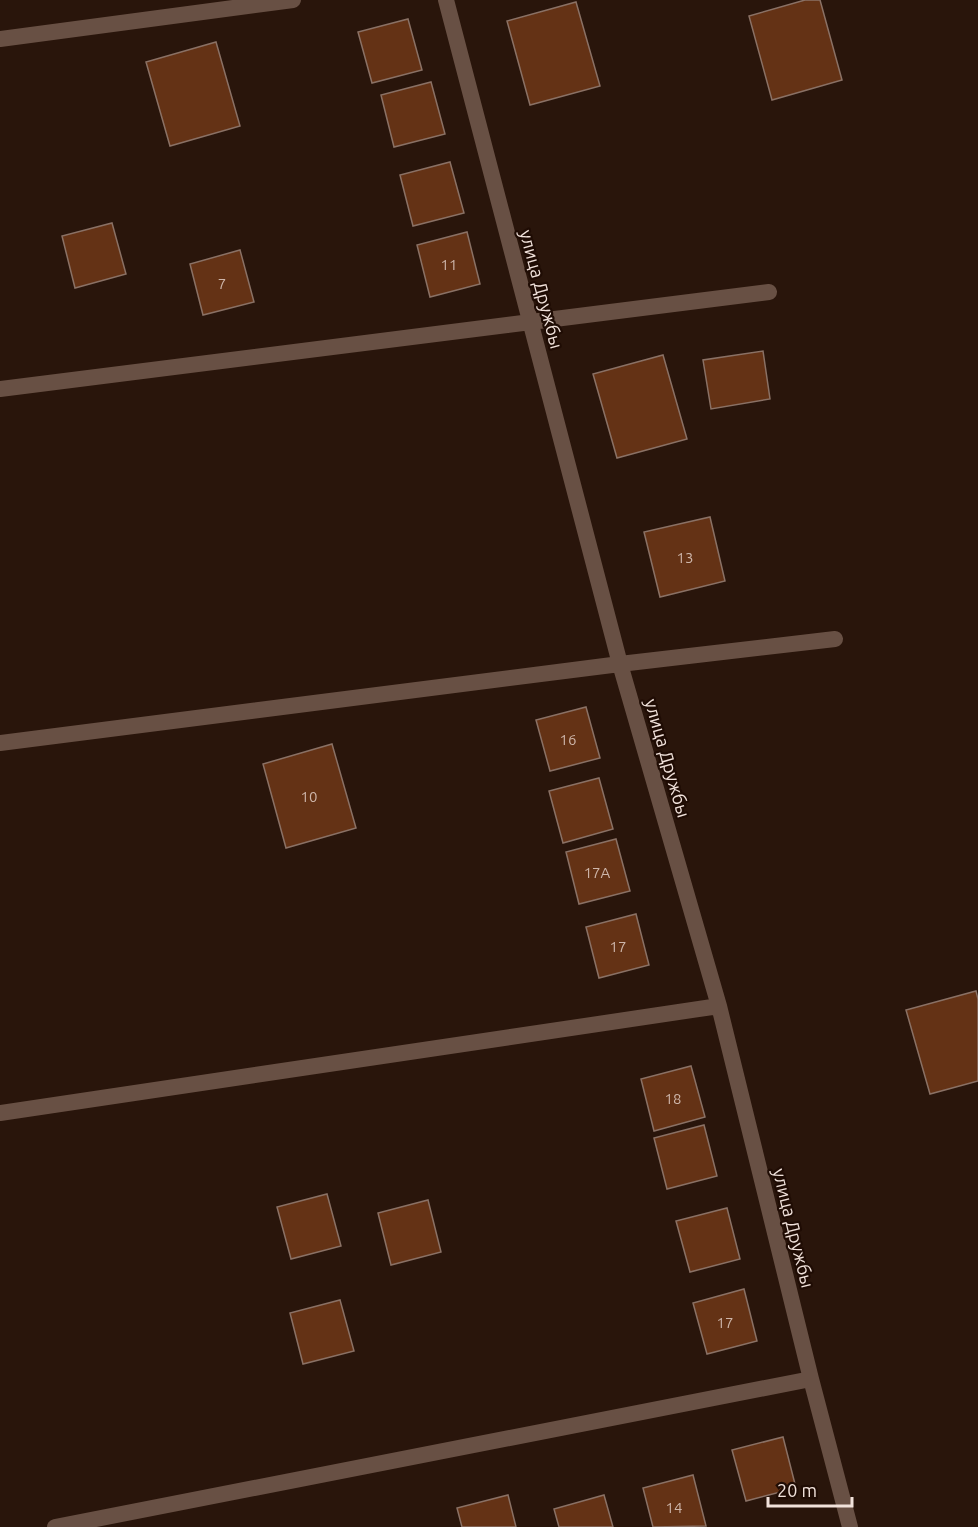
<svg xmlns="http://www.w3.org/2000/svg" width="978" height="1527" font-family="Ubuntu,sans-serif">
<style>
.building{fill:#643215;stroke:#8a7165;stroke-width:1.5}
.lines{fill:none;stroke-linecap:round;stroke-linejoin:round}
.minor{stroke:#685044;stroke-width:16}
.labels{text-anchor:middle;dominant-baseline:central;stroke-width:4.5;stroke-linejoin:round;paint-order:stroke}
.number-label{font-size:15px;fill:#ceb6aa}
.street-label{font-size:18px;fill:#f1e2db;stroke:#1f0c04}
</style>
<rect width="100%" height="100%" fill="#29150b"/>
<!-- building -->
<path class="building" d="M 805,0 L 820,0 L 842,80 L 772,100 L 749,16 Z
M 576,2 L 600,86 L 530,105 L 507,21 Z
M 408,19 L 422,70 L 372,83 L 358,32 Z
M 216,42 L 240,126 L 170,146 L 146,62 Z
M 431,82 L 445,134 L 394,147 L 381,95 Z
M 450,162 L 464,213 L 413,226 L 400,175 Z
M 112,223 L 126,274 L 75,288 L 62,236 Z
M 467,232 L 480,284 L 430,297 L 417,245 Z
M 240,250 L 254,302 L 203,315 L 190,264 Z
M 763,351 L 770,399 L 711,409 L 703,360 Z
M 663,355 L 687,439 L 617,458 L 593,374 Z
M 710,517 L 725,581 L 660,597 L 644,532 Z
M 586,707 L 600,758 L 550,771 L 536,720 Z
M 332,744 L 356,828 L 286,848 L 263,764 Z
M 599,778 L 613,829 L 563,843 L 549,791 Z
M 616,839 L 630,891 L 579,904 L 566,852 Z
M 636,914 L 649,965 L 599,978 L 586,927 Z
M 976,991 L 978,999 L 978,1081 L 930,1094 L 906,1010 Z
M 691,1066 L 705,1117 L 654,1131 L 641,1079 Z
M 704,1125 L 717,1176 L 667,1189 L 654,1138 Z
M 327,1194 L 341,1246 L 291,1259 L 277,1207 Z
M 428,1200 L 441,1252 L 391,1265 L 378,1213 Z
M 727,1208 L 740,1259 L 690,1272 L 676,1221 Z
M 744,1289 L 757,1341 L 707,1354 L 693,1303 Z
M 340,1300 L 354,1351 L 303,1364 L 290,1313 Z
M 783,1437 L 796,1488 L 746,1501 L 732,1450 Z
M 693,1475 L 706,1526 L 653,1527 L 643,1488 Z
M 508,1495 L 516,1527 L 462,1527 L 457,1508 Z
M 604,1495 L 613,1527 L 559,1527 L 554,1509 Z"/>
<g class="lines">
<!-- minor -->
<path class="minor" d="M 446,0 L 620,664 L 719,1006 L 811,1379 L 850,1527
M 0,39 L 293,0
M 0,389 L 769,292
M 0,743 L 620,664 L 835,639
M 0,1113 L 719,1006
M 55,1527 L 811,1379"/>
</g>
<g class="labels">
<!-- number labels -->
<g class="number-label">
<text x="449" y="264">11</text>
<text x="222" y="283">7</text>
<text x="685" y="557">13</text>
<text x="568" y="739">16</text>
<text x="309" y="796">10</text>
<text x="597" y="872">17А</text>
<text x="618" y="946">17</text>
<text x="673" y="1098">18</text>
<text x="725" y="1322">17</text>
<text x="674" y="1507">14</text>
</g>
<!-- street labels -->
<g class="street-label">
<text transform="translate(542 289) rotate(75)">улица Дружбы</text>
<text transform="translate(668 758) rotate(74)">улица Дружбы</text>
<text transform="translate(794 1228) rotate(76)">улица Дружбы</text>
</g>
</g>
<!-- scale -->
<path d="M768 1497v9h84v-9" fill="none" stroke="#f1e2db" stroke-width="3"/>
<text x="777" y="1497" font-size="18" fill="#f1e2db" stroke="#1f0c04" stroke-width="4.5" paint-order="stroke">20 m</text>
</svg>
